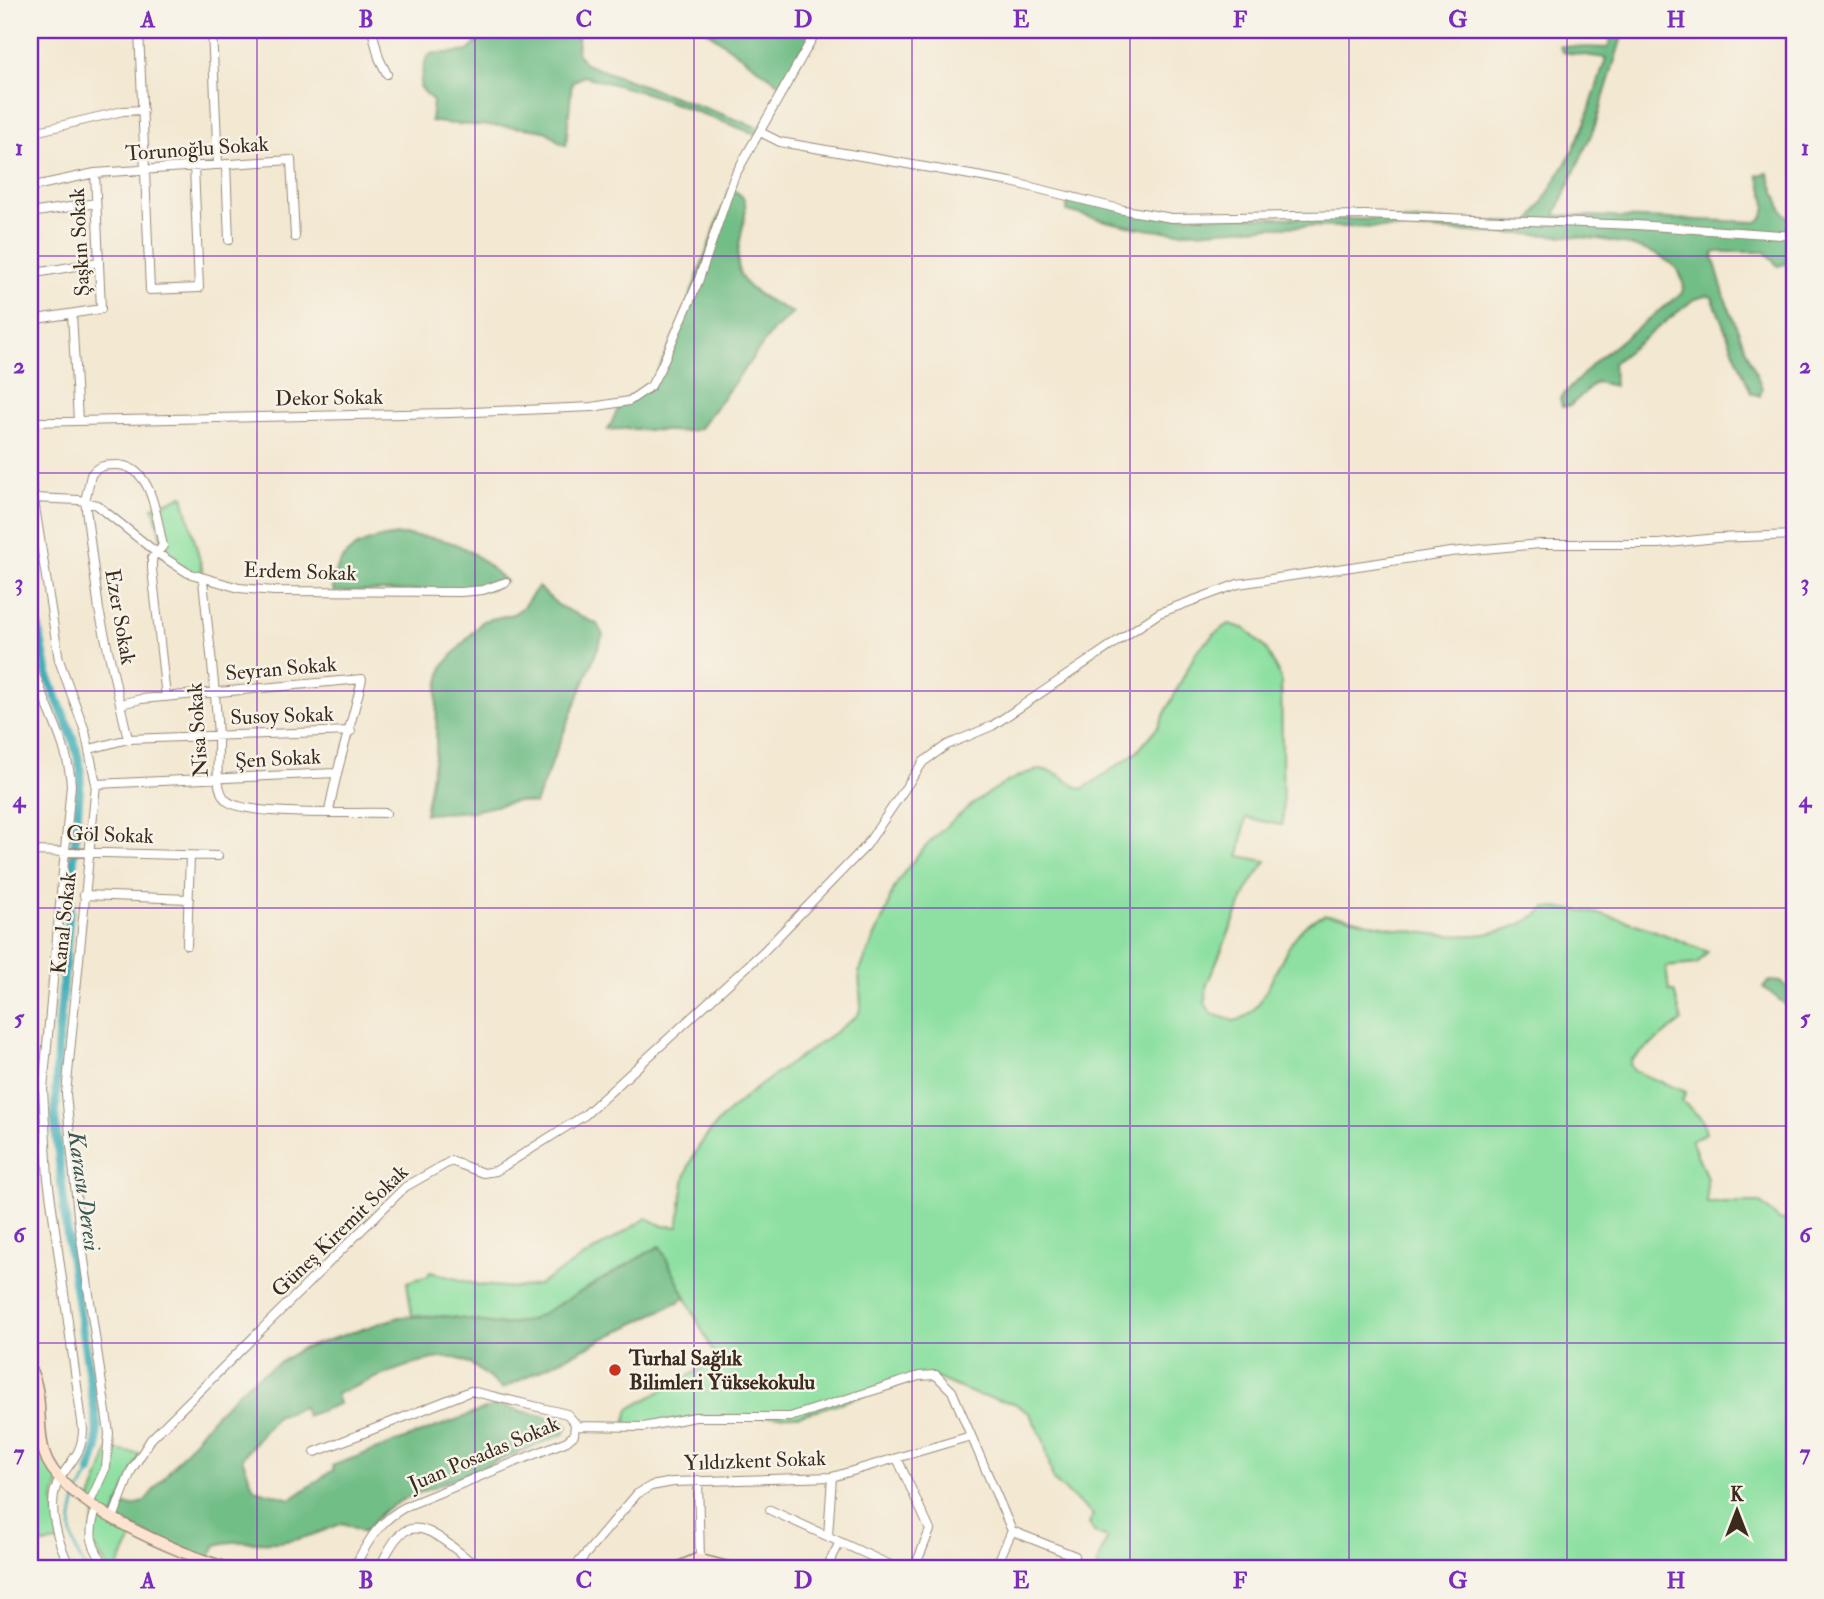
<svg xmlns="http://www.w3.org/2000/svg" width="1824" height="1599" font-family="'IM FELL Double Pica',serif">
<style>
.green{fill:#8de0a1;stroke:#648560;stroke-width:2}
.forest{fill:#72be87;stroke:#567452;stroke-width:2}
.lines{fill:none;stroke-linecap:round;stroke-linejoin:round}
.stream{stroke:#3fafb8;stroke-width:2.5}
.canal{stroke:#3fafb8;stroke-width:9}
.street-casing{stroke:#978978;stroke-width:10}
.secondary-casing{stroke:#978978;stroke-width:13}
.street{stroke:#fff;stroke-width:8}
.secondary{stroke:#fde4d1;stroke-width:10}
.grid{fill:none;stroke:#7b2cbf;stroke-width:2;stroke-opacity:0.55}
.poi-dot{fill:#c8321e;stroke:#f7f3e8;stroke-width:2.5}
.labels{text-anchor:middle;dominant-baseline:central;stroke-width:5;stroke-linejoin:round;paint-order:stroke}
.street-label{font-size:21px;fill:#3b2a1e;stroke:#f7f3e8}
.poi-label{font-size:21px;font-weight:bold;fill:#3b2a1e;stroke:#f7f3e8;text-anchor:start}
.water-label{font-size:23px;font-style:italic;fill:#3c5954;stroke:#f7f3e8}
.neatline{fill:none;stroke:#7b2cbf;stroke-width:2.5}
.grid-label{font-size:23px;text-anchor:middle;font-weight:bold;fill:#7b2cbf}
</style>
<rect width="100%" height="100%" fill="#f7f3e8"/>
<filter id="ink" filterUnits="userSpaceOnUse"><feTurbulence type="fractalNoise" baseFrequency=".0143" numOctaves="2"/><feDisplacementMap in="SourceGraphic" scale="14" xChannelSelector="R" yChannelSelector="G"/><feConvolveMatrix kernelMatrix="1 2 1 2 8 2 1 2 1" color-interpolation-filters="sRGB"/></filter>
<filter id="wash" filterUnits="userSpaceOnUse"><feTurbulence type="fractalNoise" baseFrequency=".00686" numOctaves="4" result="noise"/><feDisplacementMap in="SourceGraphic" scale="28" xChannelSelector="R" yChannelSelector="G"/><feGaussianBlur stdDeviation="1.57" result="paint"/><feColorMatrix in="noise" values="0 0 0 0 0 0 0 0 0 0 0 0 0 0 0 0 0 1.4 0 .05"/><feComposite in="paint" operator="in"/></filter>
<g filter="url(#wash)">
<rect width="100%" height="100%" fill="#f3e8d1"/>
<!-- green -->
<path class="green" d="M 183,496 L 205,580 L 157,553 L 163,546 L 153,507 Z
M 1229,624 L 1246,629 L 1267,650 L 1281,679 L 1283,821 L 1282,825 L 1246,818 L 1239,856 L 1266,861 L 1248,888 L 1207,984 L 1205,1003 L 1212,1014 L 1234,1021 C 1274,1015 1277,927 1325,915 C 1341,914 1357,920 1373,924 C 1428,935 1498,949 1546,908 C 1605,908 1654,930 1708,952 L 1697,964 L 1666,967 L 1669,991 L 1674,991 L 1682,1021 L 1631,1060 L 1630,1065 L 1634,1071 L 1686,1092 L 1682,1101 L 1702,1119 L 1706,1133 L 1691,1140 L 1707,1178 L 1707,1203 L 1761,1203 L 1779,1220 L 1794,1220 L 1794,1569 L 1104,1569 L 1096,1566 L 1107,1538 L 1095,1533 L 1089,1524 L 1093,1515 L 1053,1480 L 1044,1441 L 1030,1414 L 1014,1403 L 977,1395 L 929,1375 L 798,1416 L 705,1417 L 624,1427 L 629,1409 L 717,1360 L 660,1246 C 623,1264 550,1321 514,1324 C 480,1328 447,1313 412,1316 L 407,1282 L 428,1276 L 430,1272 L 479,1285 L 516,1288 L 538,1285 L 647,1218 L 663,1226 L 678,1227 C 682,1209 681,1190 686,1174 C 707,1106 806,1058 858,1015 L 861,1006 L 859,972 L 888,907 C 893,863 997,773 1041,770 C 1061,769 1067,786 1083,789 L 1137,752 L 1158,727 L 1196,652 L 1214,634 Z
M 30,1369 L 41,1436 L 60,1478 L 54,1499 L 60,1542 L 30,1545 Z
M 109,1449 L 140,1454 L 113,1518 L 135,1532 L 117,1569 L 109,1569 L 90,1541 L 97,1507 L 90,1502 Z"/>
<!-- forest -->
<path class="forest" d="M 481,30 L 579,30 L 577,52 L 585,64 L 762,129 L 758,135 L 649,94 L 584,76 L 572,82 L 566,145 C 556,144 555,134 544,131 C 508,123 468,128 431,121 L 433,101 L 420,87 C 427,38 429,59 468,51 L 479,40 Z
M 705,30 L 817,30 L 784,87 Z
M 1613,30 L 1624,30 L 1595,126 L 1555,215 L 1757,222 C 1774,212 1762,190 1758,175 L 1768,173 L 1782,210 L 1794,225 L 1794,261 L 1778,266 L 1765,252 L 1715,252 L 1713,256 L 1726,301 L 1762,388 L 1760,396 L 1751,393 L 1712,297 L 1707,295 L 1693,300 L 1613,363 L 1615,386 L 1596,382 L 1570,406 L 1562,406 L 1560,398 L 1598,359 L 1682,293 C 1691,263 1646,249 1624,244 C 1582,234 1535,235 1491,233 C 1419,230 1346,225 1273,227 C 1241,227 1209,233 1177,232 C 1139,231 1103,220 1067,211 L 1068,196 L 1151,215 L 1530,223 L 1570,156 L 1585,123 L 1606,58 L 1562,52 L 1560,46 L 1608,48 Z
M 730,188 C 735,191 741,194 743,198 C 754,215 724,259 746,284 C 757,296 779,306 793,313 L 773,331 L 700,428 C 684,437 633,425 608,430 L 621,403 L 651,386 L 678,329 Z
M 399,535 C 450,536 471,546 506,582 L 490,589 L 333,592 C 333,551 362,539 399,535 Z
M 538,587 L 559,606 L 597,624 L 603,635 L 535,804 L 517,801 L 473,811 L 425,814 L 436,750 L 437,691 L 443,666 L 483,621 L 513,614 L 522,608 Z
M 1770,981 L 1781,982 L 1794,992 L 1794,1011 L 1763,987 Z
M 660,1246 L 686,1298 L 502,1389 C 490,1379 476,1365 462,1360 C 431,1349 367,1383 336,1394 L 339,1404 L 306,1416 L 303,1407 L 276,1416 L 242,1458 L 254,1489 L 291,1499 L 333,1470 L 332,1466 L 496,1405 L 564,1421 L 568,1427 L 564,1434 L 406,1498 L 383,1511 L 364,1532 L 343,1523 C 320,1532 301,1541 276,1542 C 255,1543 236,1539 216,1545 L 207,1562 L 113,1518 L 118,1504 L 133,1506 L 145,1501 L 214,1416 L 249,1382 L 301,1349 L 399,1317 L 446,1316 L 503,1325 L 531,1320 Z"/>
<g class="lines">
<!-- stream -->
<path class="stream" d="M 80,1491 L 90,1472
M 77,1497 C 68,1525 69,1544 86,1569"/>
<!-- canal -->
<path class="canal" d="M 30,586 L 48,677 L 74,741 L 81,770 L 58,1044 L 55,1120 L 66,1226 L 97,1425 L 97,1449 L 90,1472"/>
</g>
</g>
<g filter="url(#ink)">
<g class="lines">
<!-- street casing -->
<g class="street-casing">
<path id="street" d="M 139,30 L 150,290 L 199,288 L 194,166
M 212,30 L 218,165
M 372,30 L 379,58 L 387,74
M 760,132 L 780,142 L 1011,182 L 1124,210 L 1172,218 L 1365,215 L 1636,225 L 1794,236
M 30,133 L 123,111 L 143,110
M 226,164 L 229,240
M 30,187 L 95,173 L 291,160 L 295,237
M 30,213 L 96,203
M 30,274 L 99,262
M 72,314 L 78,421
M 30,320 L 101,309 L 95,173
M 30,422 L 450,413 L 592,407 L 629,401 L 651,386 L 661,367 L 698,282 L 734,177 L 817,30
M 30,475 L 59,660 L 85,731 L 96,784 L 66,1094 L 79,1225 L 109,1433 L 106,1467 L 90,1502
M 33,498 L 79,500 L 97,505 L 157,553 L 188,573 L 239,588 L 274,591 L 461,592 L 483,590 L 506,582
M 203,580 C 208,633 216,686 218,739 C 219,756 213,789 227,801 C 249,817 355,812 386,813
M 30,658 C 41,701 68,739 71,785 L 43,1089 L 48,1179 L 83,1429 C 83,1452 72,1460 60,1478 C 44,1504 59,1545 71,1569
M 121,704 L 141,699 L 362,679 C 352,724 336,767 329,812
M 128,739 L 99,610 L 85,501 L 91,475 C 97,466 105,465 115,465 C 153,464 156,517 163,546 L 152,558 L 152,569 L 166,697
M 90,749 L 128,739 L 351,731
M 96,784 L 335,773
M 30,851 L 218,856
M 84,895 L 189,899
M 187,945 L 190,856
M 576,1426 L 643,1427 L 695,1417 L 790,1417 L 919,1376 L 936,1375 L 952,1391 L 1012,1531 L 995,1569
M 315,1452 L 471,1391 L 567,1414 L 575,1423 L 574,1435 L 567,1441 L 409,1505 C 381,1519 370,1537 356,1564
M 897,1458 L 930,1530 L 914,1569
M 698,1480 L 700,1559
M 97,1507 C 87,1533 90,1548 109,1569
M 770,1510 L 899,1569
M 113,1518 L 131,1471 L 151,1439 L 405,1187 L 451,1161 L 483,1173 L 496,1171 L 585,1115 L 763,952 L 866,846 L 923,762 L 947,745 L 992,726 L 1159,613 L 1238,584 L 1451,552 L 1540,544 L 1659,544 L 1717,538 L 1794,535
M 1012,1531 L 1075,1556
M 828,1536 L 832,1477
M 379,1568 C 384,1559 389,1548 396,1539 C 420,1507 460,1557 481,1569
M 573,1569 L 637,1494 L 651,1486 L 673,1482 L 832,1477 L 971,1436
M 826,1569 L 840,1542"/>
</g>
<!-- secondary casing -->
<g class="secondary-casing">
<path id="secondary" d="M 30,1369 C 44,1394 36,1425 44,1452 C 59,1505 181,1554 230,1569
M 338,1569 L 356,1564 L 382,1569
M 674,1569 L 697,1559 L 736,1569"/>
</g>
<!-- street -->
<use href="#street" class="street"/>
<!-- secondary -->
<use href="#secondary" class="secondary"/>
</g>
</g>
<!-- grid -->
<path class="grid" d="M 257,30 L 257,1569M 475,30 L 475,1569M 694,30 L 694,1569M 912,30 L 912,1569M 1130,30 L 1130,1569M 1349,30 L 1349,1569M 1567,30 L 1567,1569M 30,256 L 1794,256M 30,473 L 1794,473M 30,691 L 1794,691M 30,908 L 1794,908M 30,1126 L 1794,1126M 30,1343 L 1794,1343"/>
<!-- markers -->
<circle class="poi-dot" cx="615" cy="1370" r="7"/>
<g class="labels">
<!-- street labels -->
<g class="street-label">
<text transform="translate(197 149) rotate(-4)">Torunoğlu Sokak</text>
<text transform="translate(80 242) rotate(-93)">Şaşkın Sokak</text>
<text transform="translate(329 398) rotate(-1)">Dekor Sokak</text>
<text transform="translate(300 572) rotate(2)">Erdem Sokak</text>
<text transform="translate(120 617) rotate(80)">Ezer Sokak</text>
<text transform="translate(281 669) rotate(-5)">Seyran Sokak</text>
<text transform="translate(282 716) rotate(-2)">Susoy Sokak</text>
<text transform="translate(198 730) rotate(-94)">Nisa Sokak</text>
<text transform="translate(278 759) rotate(-3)">Şen Sokak</text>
<text transform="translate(110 835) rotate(2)">Göl Sokak</text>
<text transform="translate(64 923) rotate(-84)">Kanal Sokak</text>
<text transform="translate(340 1231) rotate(-44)">Güneş Kiremit Sokak</text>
<text transform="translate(484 1454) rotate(-23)">Juan Posadas Sokak</text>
<text transform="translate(755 1461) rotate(-2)">Yıldızkent Sokak</text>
</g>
<!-- poi labels -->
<g class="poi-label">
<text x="629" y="1358">Turhal Sağlık<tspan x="629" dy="24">Bilimleri Yüksekokulu</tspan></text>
</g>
<!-- water labels -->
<g class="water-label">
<text transform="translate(84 1191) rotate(82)">Karasu Deresi</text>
</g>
</g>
<!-- margin -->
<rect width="1824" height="1599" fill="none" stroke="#f7f3e8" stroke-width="77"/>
<!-- north arrow -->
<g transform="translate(1737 1511)" stroke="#f7f3e8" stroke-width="5" paint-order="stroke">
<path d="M0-5L12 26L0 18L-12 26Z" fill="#3b2a1e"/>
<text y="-10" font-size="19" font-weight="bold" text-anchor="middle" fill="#3b2a1e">K</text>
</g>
<rect x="38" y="38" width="1748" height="1522" class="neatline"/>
<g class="grid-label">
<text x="148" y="27">A</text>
<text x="366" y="27">B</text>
<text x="584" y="27">C</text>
<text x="803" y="27">D</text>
<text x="1021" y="27">E</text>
<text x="1240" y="27">F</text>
<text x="1458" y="27">G</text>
<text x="1676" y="27">H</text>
<text x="19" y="155">1</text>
<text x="1805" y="155">1</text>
<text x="19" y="373">2</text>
<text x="1805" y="373">2</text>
<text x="19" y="590">3</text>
<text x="1805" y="590">3</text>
<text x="19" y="807">4</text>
<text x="1805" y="807">4</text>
<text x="19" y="1025">5</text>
<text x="1805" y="1025">5</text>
<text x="19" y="1242">6</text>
<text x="1805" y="1242">6</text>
<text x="19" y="1460">7</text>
<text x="1805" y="1460">7</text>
<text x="148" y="1588">A</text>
<text x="366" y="1588">B</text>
<text x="584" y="1588">C</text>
<text x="803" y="1588">D</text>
<text x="1021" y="1588">E</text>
<text x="1240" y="1588">F</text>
<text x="1458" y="1588">G</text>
<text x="1676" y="1588">H</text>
</g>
</svg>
